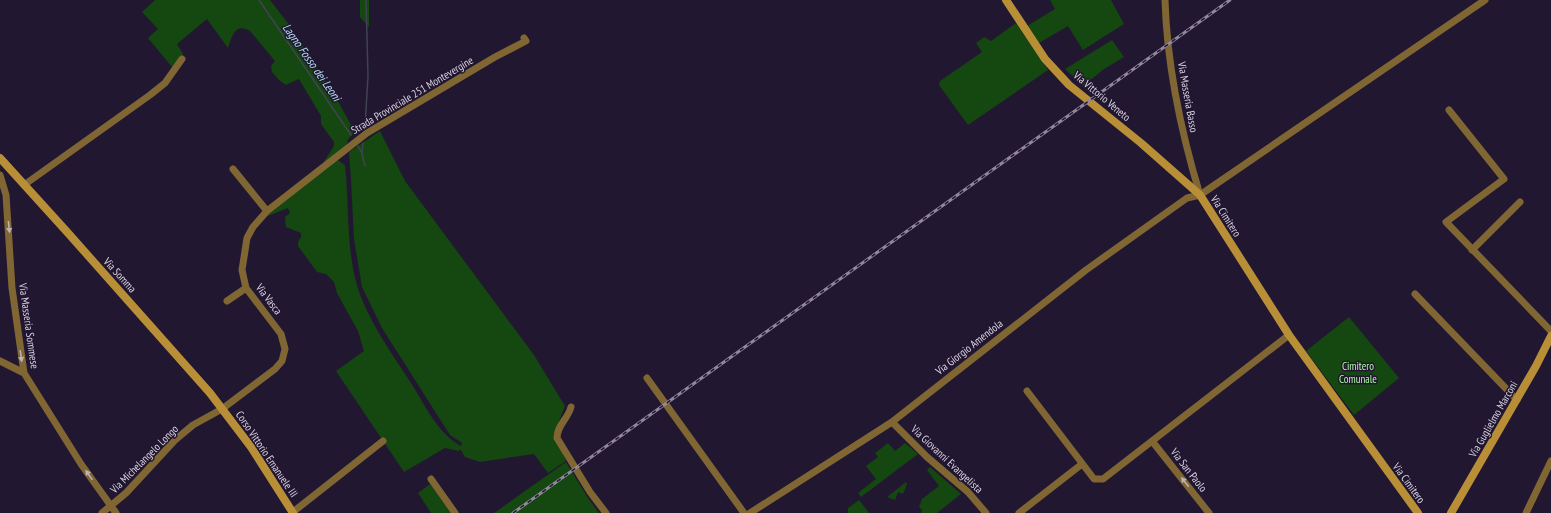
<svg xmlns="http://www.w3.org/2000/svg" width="1551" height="513" font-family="'PT Sans Narrow',sans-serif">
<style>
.green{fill:#154711}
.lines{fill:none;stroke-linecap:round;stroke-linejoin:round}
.stream{stroke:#414351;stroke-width:1.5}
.street{stroke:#7f6633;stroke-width:7}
.secondary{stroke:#b88f37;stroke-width:8}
.rail-casing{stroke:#91889c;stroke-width:3}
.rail{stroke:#221730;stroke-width:1.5;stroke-dasharray:4.5;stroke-linecap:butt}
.oneway{fill:#beb2ae}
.labels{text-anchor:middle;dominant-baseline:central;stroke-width:3;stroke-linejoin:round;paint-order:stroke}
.street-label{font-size:11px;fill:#d9d2e3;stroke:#221730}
.park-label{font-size:11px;fill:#acfba4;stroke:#221730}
.water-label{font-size:12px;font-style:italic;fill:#b2dcf5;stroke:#221730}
</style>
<rect width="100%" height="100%" fill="#221730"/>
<!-- green -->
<path class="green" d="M 155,0 L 270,0 L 287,22 L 335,96 L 355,132 L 348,139 L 347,144 L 340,151 L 323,163 L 334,146 L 334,142 L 321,124 L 321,116 L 299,79 L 286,85 L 279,80 L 272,72 L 271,66 L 275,61 L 250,31 C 235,22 232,37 228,48 L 207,19 L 177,44 L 183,54 L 172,67 L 148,38 L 158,29 L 142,12 Z
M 360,0 L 369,0 L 369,27 L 360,17 Z
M 1050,0 L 1111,0 L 1124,24 L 1083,50 L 1068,26 L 1039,43 L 1027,26 L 1055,9 Z
M 1016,23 L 1048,70 L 968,125 L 939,85 L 940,81 L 982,52 L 976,43 L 984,37 L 991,41 Z
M 1112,40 L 1124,57 L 1104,69 L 1083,86 L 1065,69 Z
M 380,131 L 405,181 L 534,355 L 565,406 L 554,434 L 566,461 L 548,473 L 534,454 L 480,462 L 465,457 L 460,449 L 459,451 L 445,448 L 404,472 L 336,371 L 364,351 L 358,331 L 337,293 L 334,282 L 326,274 L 317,272 L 298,246 L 298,242 L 301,237 L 301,233 L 286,227 L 285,217 L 290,213 L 288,208 L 268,216 L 266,213 L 336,159 L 345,165 C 350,209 345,255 361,297 C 374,330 396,359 414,388 C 427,409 439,434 461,446 L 462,443 L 450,435 L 382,328 L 362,287 L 354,239 L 351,180 L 349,152 Z
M 1349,317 L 1399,378 L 1354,415 L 1306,351 Z
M 888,443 L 895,451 L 905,443 L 918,454 L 861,497 L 858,493 L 876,479 L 866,466 L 878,457 L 875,453 Z
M 566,462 L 588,498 L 599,513 L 494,513 Z
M 930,467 L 961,494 L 937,513 L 921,513 L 922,510 L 919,507 L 922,499 L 939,486 L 927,470 Z
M 906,482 L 907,484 L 903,494 L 898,492 L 895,500 L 887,497 Z
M 430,484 L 451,513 L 431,513 L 418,493 Z
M 859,500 L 869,513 L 848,513 L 848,508 Z"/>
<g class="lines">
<!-- stream -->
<path class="stream" d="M 259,0 L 351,135
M 365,127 L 368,76 L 366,0
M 363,143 L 362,153 L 365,166
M 358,146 L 362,153"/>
<!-- street -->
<path class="street" d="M 1165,0 C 1167,67 1181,132 1200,195
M 1449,110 L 1504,179 L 1446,222 L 1551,331
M 233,169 L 267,211
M 0,175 L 6,195 L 12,288 L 24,373 L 81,464 L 116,513
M 24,185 L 150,95 L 165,83 L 182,59
M 1472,250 L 1520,202
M 1415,294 L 1517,400
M 227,301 L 246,288
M 0,361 L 24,373
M 647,378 L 744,513
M 1027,391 L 1094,479 L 1103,479 L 1289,335
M 571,407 C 568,419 557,425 557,438 L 590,492 L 606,513
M 892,422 L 927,457 L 968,492 L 986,513
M 1152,441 L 1209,513
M 431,479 L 455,513
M 293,512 L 383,441
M 102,513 L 126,493 L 175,440 L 193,425 L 222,409 L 275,369 L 282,361 L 285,349 L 281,334 L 246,288 L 242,270 L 247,238 L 253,227 L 267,211 L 367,133 L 495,57 L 526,41 L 524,38
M 750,513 L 892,422 L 1086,270 L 1187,198 L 1200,195 L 1485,0
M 1019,513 L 1082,464
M 1526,513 L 1551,461"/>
<!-- secondary -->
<path class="secondary" d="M 1006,0 L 1045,59 L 1069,85 L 1141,143 L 1200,195 L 1289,335 L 1418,513
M 0,158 L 68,233 L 210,393 L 251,447 L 293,513
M 1451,513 L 1536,366 L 1551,336"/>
<!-- rail casing -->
<g class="rail-casing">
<path id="rail" d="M 513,513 L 1230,0"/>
</g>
<!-- rail -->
<use href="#rail" class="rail"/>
</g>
<!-- one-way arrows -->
<defs><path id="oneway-solid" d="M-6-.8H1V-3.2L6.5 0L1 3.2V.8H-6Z"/></defs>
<g class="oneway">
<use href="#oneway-solid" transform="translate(9 227) rotate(84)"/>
<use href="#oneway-solid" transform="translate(21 356) rotate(82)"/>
<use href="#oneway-solid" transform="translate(89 475) rotate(-125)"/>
<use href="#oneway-solid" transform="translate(1185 482) rotate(-128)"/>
</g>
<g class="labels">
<!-- street labels -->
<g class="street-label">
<text transform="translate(412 95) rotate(-31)">Strada Provinciale 251 Montevergine</text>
<text transform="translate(1102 96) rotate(40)">Via Vittorio Veneto</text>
<text transform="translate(1188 97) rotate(80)">Via Masseria Basso</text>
<text transform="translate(1226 216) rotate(58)">Via Cimitero</text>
<text transform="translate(120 275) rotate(48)">Via Somma</text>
<text transform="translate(269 299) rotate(53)">Via Vasca</text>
<text transform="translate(29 326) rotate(82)">Via Masseria Sommese</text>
<text transform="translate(969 347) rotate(-38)">Via Giorgio Amendola</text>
<text transform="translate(1493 419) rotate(-60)">Via Guglielmo Marconi</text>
<text transform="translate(267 454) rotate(56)">Corso Vittorio Emanuele III</text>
<text transform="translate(144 459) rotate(-45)">Via Michelangelo Longo</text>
<text transform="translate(947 459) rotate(43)">Via Giovanni Evangelista</text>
<text transform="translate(1189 470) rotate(52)">Via San Paolo</text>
<text transform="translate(1409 483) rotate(54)">Via Cimitero</text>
</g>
<!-- park labels -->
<g class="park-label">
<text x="1358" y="366">Cimitero<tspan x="1358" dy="13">Comunale</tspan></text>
</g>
<!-- water labels -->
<g class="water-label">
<text transform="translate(312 62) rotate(55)">Lagno Fosso dei Leoni</text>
</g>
</g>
</svg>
